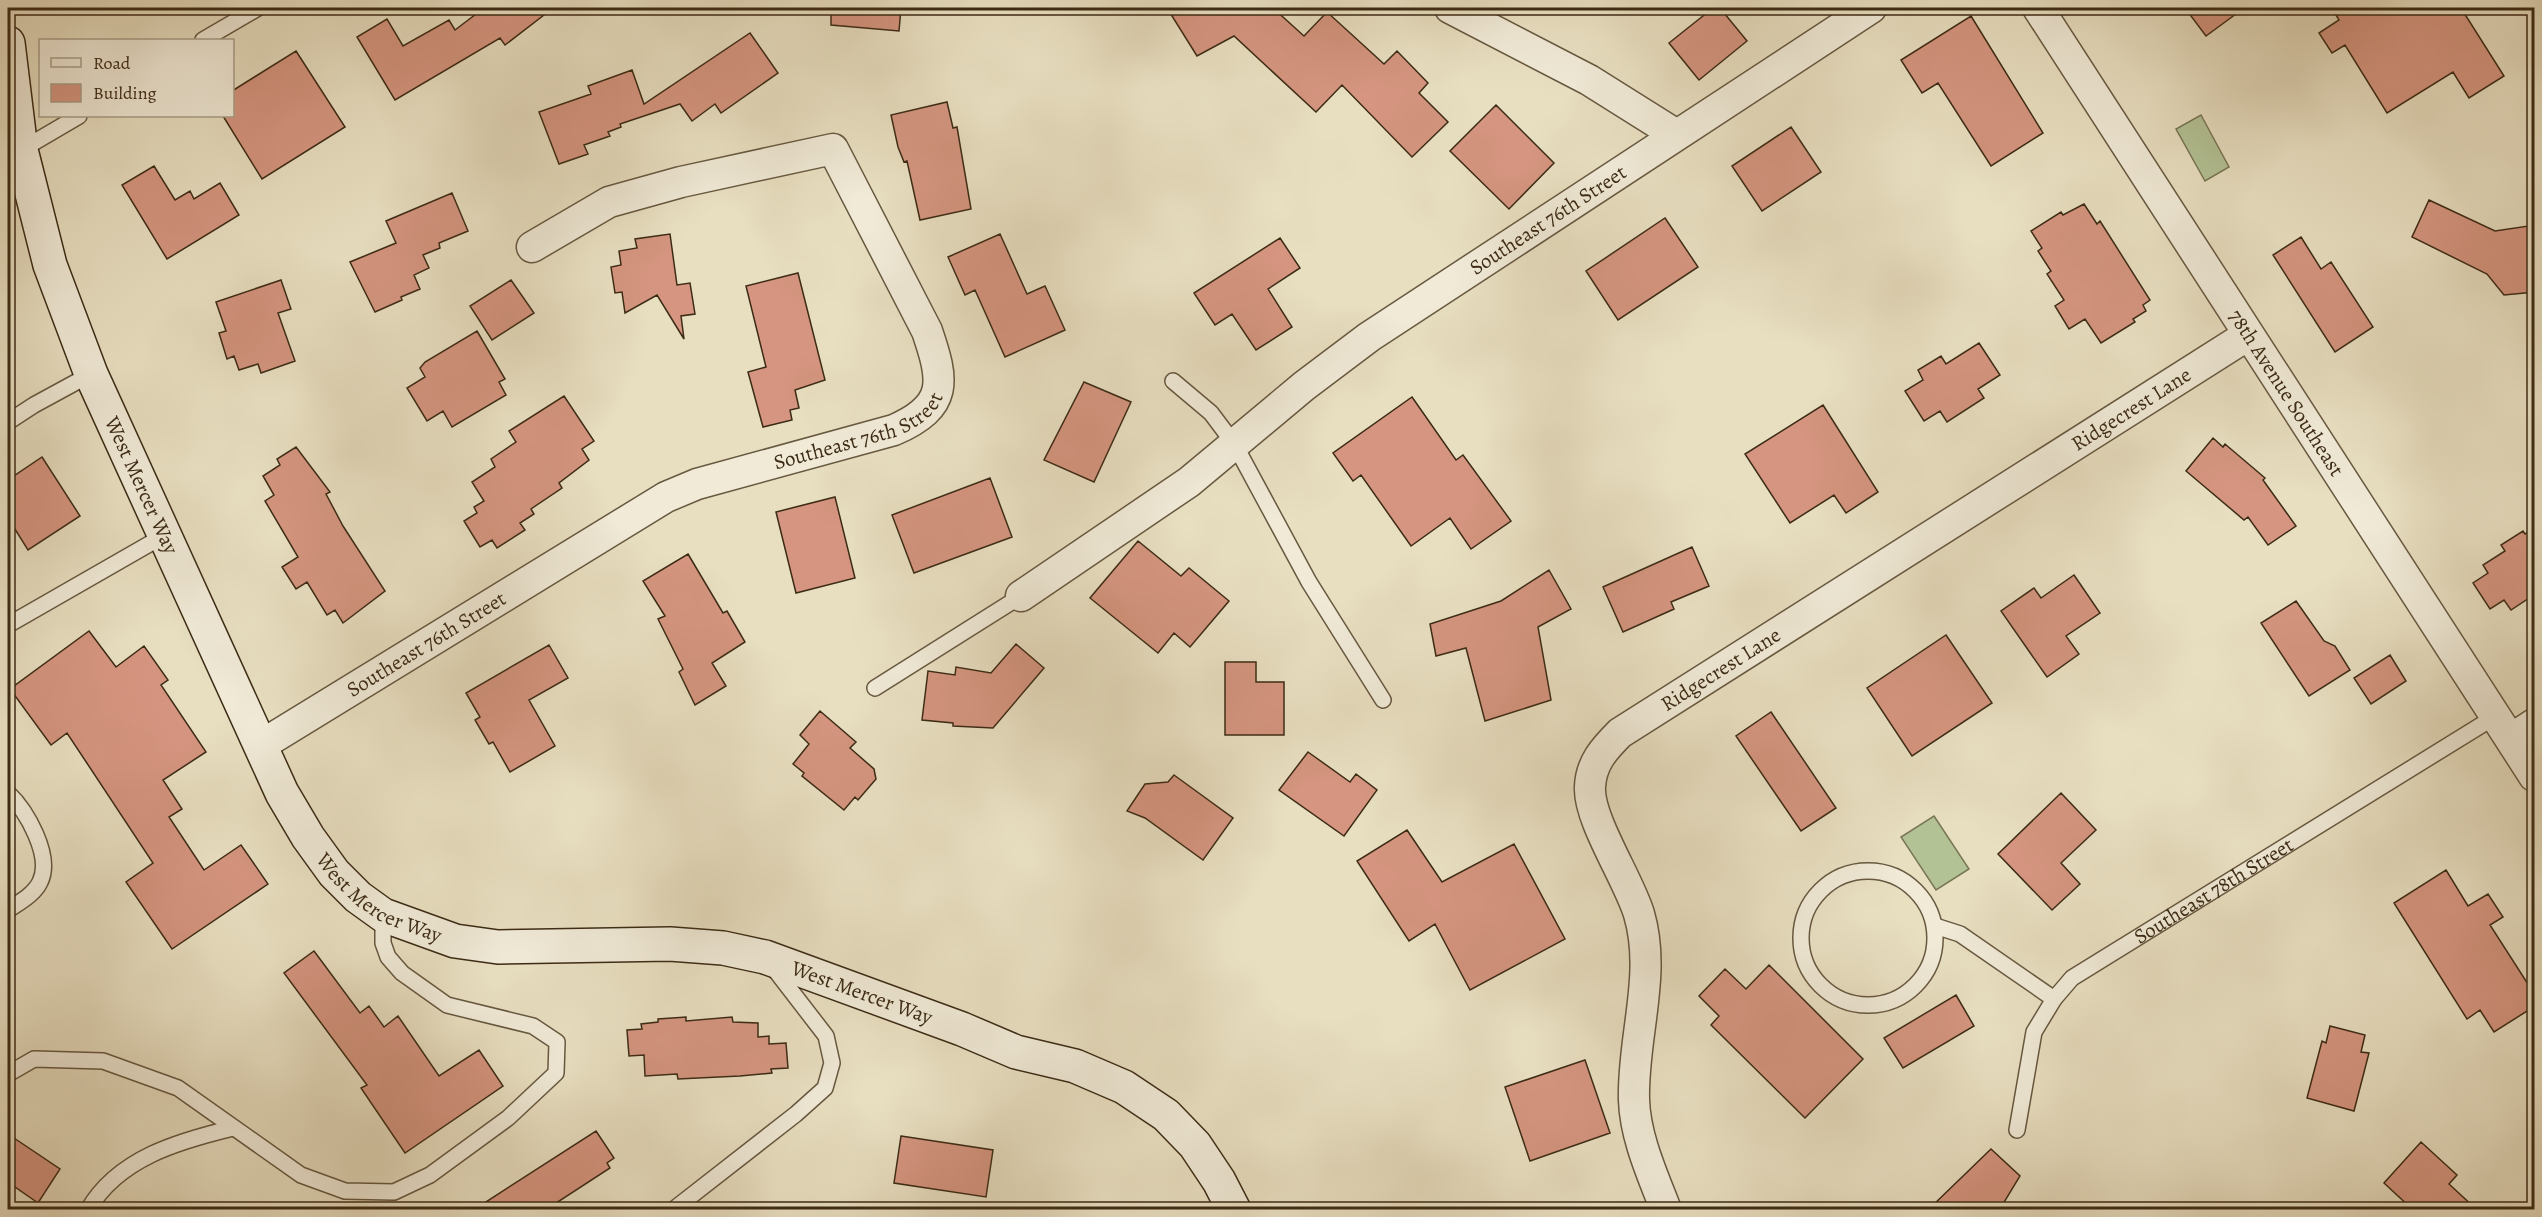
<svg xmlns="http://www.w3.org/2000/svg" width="2542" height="1217" font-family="Alegreya,serif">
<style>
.pitch{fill:#b3c295;stroke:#787655;stroke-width:1.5}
.building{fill:#d59580;stroke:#3c2b15;stroke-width:1.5}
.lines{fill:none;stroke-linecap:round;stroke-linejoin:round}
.lane-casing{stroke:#675840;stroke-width:18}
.street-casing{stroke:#675840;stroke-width:33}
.secondary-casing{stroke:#3c2b15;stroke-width:36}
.lane{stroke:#f0ead7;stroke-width:15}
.street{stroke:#f0ead7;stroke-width:30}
.secondary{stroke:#f0ead7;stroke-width:33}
.labels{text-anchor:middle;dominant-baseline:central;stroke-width:5;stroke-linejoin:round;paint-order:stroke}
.street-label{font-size:21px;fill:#3c2b15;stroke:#f0ead7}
</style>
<rect width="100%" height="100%" fill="#e8dfc1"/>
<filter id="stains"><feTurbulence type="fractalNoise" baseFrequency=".00333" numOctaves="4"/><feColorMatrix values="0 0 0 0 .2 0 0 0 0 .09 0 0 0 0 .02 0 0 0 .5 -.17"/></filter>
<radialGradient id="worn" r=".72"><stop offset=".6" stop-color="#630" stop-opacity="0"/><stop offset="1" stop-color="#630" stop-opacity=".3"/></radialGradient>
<!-- pitch -->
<path class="pitch" d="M 2201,115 L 2229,167 L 2205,181 L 2176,129 Z
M 1934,816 L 1969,869 L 1936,890 L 1901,837 Z"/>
<!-- building -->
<path class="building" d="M 484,8 L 553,8 L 505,45 L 500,38 L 395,100 L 357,37 L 387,19 L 403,46 L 449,20 L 455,30 Z
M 831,8 L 901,8 L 899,31 L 831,25 Z
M 1167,8 L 1273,8 L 1304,36 L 1327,12 L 1384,64 L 1397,51 L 1428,83 L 1419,93 L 1448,122 L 1412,157 L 1342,85 L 1316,112 L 1234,36 L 1197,56 Z
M 1713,8 L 1720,8 L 1747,41 L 1699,80 L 1669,43 Z
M 2185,8 L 2244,8 L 2206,36 Z
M 2332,8 L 2461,8 L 2504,76 L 2469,98 L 2453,72 L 2387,113 L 2345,45 L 2332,53 L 2319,33 L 2339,20 Z
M 1971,16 L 2043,133 L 1991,166 L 1938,83 L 1922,93 L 1901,60 Z
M 750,33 L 778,73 L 721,113 L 715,104 L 692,121 L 680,104 L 620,124 L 621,127 L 608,132 L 610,136 L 584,145 L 588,154 L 559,164 L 539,112 L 591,94 L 588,86 L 632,70 L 644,104 Z
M 296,51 L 345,127 L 262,179 L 223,116 L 232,116 L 232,91 Z
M 947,102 L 953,128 L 957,127 L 971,209 L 920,220 L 907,161 L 904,162 L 898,147 L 891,115 Z
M 1496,105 L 1554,163 L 1509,209 L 1450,151 Z
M 1791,127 L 1821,172 L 1762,211 L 1732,166 Z
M 154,166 L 175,200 L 190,191 L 194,199 L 220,183 L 239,215 L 167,259 L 122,185 Z
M 452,193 L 468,231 L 439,243 L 440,248 L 423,255 L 429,268 L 414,275 L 420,289 L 401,297 L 402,300 L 375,312 L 350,262 L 396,243 L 386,221 Z
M 2429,200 L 2495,231 L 2535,225 L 2535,292 L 2504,295 L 2487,274 L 2412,237 Z
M 2084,204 L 2097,224 L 2100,221 L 2150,300 L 2143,305 L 2146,311 L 2133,319 L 2135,322 L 2101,343 L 2085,319 L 2069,329 L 2055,306 L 2064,300 L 2047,274 L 2051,271 L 2038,251 L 2042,248 L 2031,231 L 2061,212 L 2063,215 Z
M 1665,218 L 1698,267 L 1618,320 L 1586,271 Z
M 670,234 L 677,285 L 690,283 L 695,314 L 681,316 L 684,339 L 657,295 L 625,313 L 622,292 L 615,293 L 611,267 L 621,265 L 619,251 L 637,248 L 635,239 Z
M 1000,234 L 1027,294 L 1045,286 L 1065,330 L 1005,357 L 975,290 L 965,295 L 948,257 Z
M 2301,237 L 2321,269 L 2331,262 L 2373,327 L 2335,352 L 2273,255 Z
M 1280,238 L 1300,268 L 1268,289 L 1292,327 L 1256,350 L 1232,314 L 1215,325 L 1194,293 Z
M 798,273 L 825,380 L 795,390 L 799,408 L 790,410 L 792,420 L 763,427 L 748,372 L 766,367 L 746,286 Z
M 281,280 L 291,309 L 278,313 L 295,361 L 261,373 L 258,364 L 239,370 L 234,356 L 227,359 L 219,333 L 226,331 L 216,302 Z
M 511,280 L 534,313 L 492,340 L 470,306 Z
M 477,331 L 505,379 L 499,382 L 506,395 L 452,427 L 443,411 L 427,421 L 407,388 L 425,377 L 420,368 L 425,362 Z
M 1979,343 L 2000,375 L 1978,389 L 1984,398 L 1947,422 L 1940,411 L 1924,421 L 1905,391 L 1923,380 L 1918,370 L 1941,356 L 1946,364 Z
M 1084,382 L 1131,402 L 1094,482 L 1044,460 Z
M 564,396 L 594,441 L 582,449 L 589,460 L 559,483 L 562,488 L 531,509 L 534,514 L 520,523 L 525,530 L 497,548 L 492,540 L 480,547 L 464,521 L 477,513 L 474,507 L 484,501 L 472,482 L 495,467 L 491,459 L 516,442 L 509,431 Z
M 1412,397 L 1456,460 L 1463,455 L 1511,521 L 1471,549 L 1450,518 L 1411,546 L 1361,475 L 1353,481 L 1333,453 Z
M 1823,405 L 1878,492 L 1846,513 L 1834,495 L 1790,523 L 1745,454 Z
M 2213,438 L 2223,447 L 2225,444 L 2265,478 L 2263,480 L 2296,526 L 2268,545 L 2248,517 L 2244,520 L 2186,471 Z
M 296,447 L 330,492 L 326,494 L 343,526 L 385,591 L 343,623 L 335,610 L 327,615 L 307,582 L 296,589 L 282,567 L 298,557 L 265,501 L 274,495 L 263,476 L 280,465 L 277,459 Z
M 42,457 L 80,516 L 28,550 L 8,518 L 8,480 Z
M 990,478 L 1012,537 L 914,573 L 892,515 Z
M 835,497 L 855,578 L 796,593 L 776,512 Z
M 2535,528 L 2535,594 L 2511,610 L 2504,600 L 2490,609 L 2473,583 L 2488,573 L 2483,565 L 2505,551 L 2501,545 L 2523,531 L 2525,534 Z
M 1138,541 L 1181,576 L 1189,568 L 1229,601 L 1190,647 L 1174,633 L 1158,653 L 1090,598 Z
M 1692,547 L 1709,586 L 1671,602 L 1674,609 L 1623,632 L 1603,587 Z
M 688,554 L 723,613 L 727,611 L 745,642 L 712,663 L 726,686 L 695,705 L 679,672 L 683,669 L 658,619 L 665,616 L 643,581 Z
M 1549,570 L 1571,609 L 1538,627 L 1551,700 L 1485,721 L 1466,648 L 1436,656 L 1430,624 L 1501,601 Z
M 2074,575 L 2100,613 L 2066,636 L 2079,654 L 2047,677 L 2001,611 L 2034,588 L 2041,598 Z
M 2296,601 L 2324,641 L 2335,646 L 2350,670 L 2309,696 L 2261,623 Z
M 89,631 L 116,667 L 144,646 L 168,680 L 161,685 L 206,752 L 163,780 L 182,809 L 169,817 L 204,870 L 241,845 L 268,884 L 172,949 L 126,882 L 153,863 L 67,733 L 51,745 L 10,689 Z
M 1946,635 L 1992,703 L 1912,756 L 1867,688 Z
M 1016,644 L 1044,668 L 993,728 L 953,726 L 953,723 L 922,720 L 928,671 L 955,675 L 956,667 L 991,673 Z
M 549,645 L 568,678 L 529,700 L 555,746 L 510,772 L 493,742 L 489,744 L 475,720 L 480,717 L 466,693 Z
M 2390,655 L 2406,681 L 2371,704 L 2354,678 Z
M 1225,662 L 1256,662 L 1256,682 L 1284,682 L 1284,735 L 1225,735 Z
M 820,711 L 856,742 L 850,748 L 874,769 L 876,779 L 858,800 L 855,797 L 844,810 L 802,776 L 804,773 L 793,764 L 809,744 L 800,735 Z
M 1771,712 L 1836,808 L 1801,831 L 1736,736 Z
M 1308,752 L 1350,782 L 1356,774 L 1377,790 L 1344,836 L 1279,790 Z
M 1174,775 L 1233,818 L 1203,860 L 1145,818 L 1127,811 L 1145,784 L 1168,782 Z
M 2061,793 L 2096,830 L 2061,863 L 2080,884 L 2052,910 L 1998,854 Z
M 1407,830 L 1442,882 L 1514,844 L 1565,939 L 1470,990 L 1435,924 L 1409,941 L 1357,861 Z
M 2446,870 L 2468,906 L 2488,894 L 2503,917 L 2490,925 L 2535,995 L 2535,1006 L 2494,1032 L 2480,1010 L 2467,1019 L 2394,903 Z
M 314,951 L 360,1013 L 369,1006 L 384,1027 L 398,1016 L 439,1076 L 479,1050 L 503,1086 L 405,1153 L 361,1088 L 367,1085 L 284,973 Z
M 1769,965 L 1863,1059 L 1805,1118 L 1711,1025 L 1719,1016 L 1699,996 L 1725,969 L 1746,989 Z
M 1956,995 L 1974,1026 L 1903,1068 L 1884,1038 Z
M 686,1017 L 686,1021 L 732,1017 L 733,1022 L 758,1023 L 758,1037 L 769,1036 L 769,1044 L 786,1043 L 788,1068 L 771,1069 L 772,1073 L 740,1076 L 678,1079 L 677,1074 L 645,1076 L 644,1055 L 629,1056 L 627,1030 L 642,1029 L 641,1024 L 658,1022 L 658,1019 Z
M 2330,1026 L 2365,1035 L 2361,1052 L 2369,1053 L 2354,1111 L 2307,1098 L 2322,1041 L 2326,1043 Z
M 1585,1060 L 1610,1133 L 1530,1161 L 1505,1087 Z
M 596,1131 L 614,1158 L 607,1163 L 610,1168 L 547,1209 L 475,1209 Z
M 8,1134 L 60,1169 L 38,1203 L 8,1182 Z
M 901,1136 L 993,1150 L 986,1197 L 894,1183 Z
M 2421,1142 L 2457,1175 L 2449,1184 L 2476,1209 L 2412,1209 L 2384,1183 Z
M 1991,1149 L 2020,1176 L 2000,1209 L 1929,1209 Z"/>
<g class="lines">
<!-- lane casing -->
<g class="lane-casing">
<g id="lane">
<path d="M 203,40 L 258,8"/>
<path d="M 21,150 L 79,116"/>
<path d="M 1173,381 L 1211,413 L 1235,445 L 1309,582 L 1383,700"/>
<path d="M 8,422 L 34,405 L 91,374"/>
<path d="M 8,625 L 165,535"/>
<path d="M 875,688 L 1021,596"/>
<path d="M 8,793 C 26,810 53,856 40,882 C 34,895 18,903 8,910"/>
<circle cx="1868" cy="938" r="67"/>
<path d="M 1935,926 L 1960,934 L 2054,999"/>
<path d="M 8,1074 L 34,1059 L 103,1061 L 178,1088 L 301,1175 L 345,1191 L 394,1192 L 430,1175 L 508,1118 L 556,1073 L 557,1042 L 533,1026 L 447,1005 L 402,973 L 388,957 L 383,943 L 383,915"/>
<path id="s1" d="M 2017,1130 L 2034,1032 L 2054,999 L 2072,978 L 2496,716"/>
<path d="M 88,1210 C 118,1158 179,1141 233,1128"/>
<path d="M 673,1210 L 796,1114 L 825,1088 L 832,1063 L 826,1036 L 772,966"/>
</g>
</g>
<!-- street casing -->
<g class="street-casing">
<g id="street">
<path d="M 1450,8 L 1589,80 L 1675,134"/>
<path id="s2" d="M 2038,8 L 2534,776"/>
<path id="s3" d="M 1021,596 L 1189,482 L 1304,386 L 1369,337 L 1871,8"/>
<path d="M 2511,739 L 2534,724"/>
<path id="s4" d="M 260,746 L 666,497 L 697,484 L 894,430 C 949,406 944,381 927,331 L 833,149 L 681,182 L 609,202 L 532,247"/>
<path id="s5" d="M 1666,1210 C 1653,1176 1635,1137 1634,1100 C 1632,1038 1657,975 1639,914 C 1629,880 1588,819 1590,787 C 1591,763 1604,749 1620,733 L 2248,335"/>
</g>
</g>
<!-- secondary casing -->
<g class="secondary-casing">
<g id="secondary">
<path id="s6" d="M 8,43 L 21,150 L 50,265 L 91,374 L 282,793 L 308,837 L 334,873 L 358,897 L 383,915 L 455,941 L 498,947 L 670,944 L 723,948 L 765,957 L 962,1029 L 1016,1052 L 1075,1066 L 1124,1087 L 1166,1115 L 1195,1145 L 1219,1181 L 1234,1210"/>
</g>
</g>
<!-- lane -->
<use href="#lane" class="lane"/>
<!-- street -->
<use href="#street" class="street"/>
<!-- secondary -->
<use href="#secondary" class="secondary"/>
</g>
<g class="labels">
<!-- street labels -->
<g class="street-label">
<text stroke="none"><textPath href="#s3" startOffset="648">Southeast 76th Street</textPath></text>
<text stroke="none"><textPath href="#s2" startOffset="458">78th Avenue Southeast</textPath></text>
<text stroke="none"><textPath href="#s5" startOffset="1108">Ridgecrest Lane</textPath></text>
<text stroke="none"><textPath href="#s4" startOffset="681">Southeast 76th Street</textPath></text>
<text stroke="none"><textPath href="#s6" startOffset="465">West Mercer Way</textPath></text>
<text stroke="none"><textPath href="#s4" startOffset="195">Southeast 76th Street</textPath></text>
<text stroke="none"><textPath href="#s5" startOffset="622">Ridgecrest Lane</textPath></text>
<text stroke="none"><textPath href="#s1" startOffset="332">Southeast 78th Street</textPath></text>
<text stroke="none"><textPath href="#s6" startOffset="951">West Mercer Way</textPath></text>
<text stroke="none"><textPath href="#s6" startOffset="1455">West Mercer Way</textPath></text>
</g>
</g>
<!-- margin -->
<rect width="2542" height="1217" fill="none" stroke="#e8dfc1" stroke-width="30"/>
<rect x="9" y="9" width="2524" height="1199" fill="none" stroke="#3c2b15" stroke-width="3"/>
<rect x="15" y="15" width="2512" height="1187" fill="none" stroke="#3c2b15" stroke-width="1.5"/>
<!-- legend -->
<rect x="39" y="39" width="195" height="78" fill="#f0ead7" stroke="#a89e89" stroke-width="1.5"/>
<rect x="51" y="58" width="30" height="9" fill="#f0ead7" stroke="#a89e89" stroke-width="1.5"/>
<text x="93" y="69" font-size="18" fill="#3c2b15">Road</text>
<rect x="51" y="84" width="30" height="18" fill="#d59580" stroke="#a89e89" stroke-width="1.5"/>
<text x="93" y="99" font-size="18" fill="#3c2b15">Building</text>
<rect width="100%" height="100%" filter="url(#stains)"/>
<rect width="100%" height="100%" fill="url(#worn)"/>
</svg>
